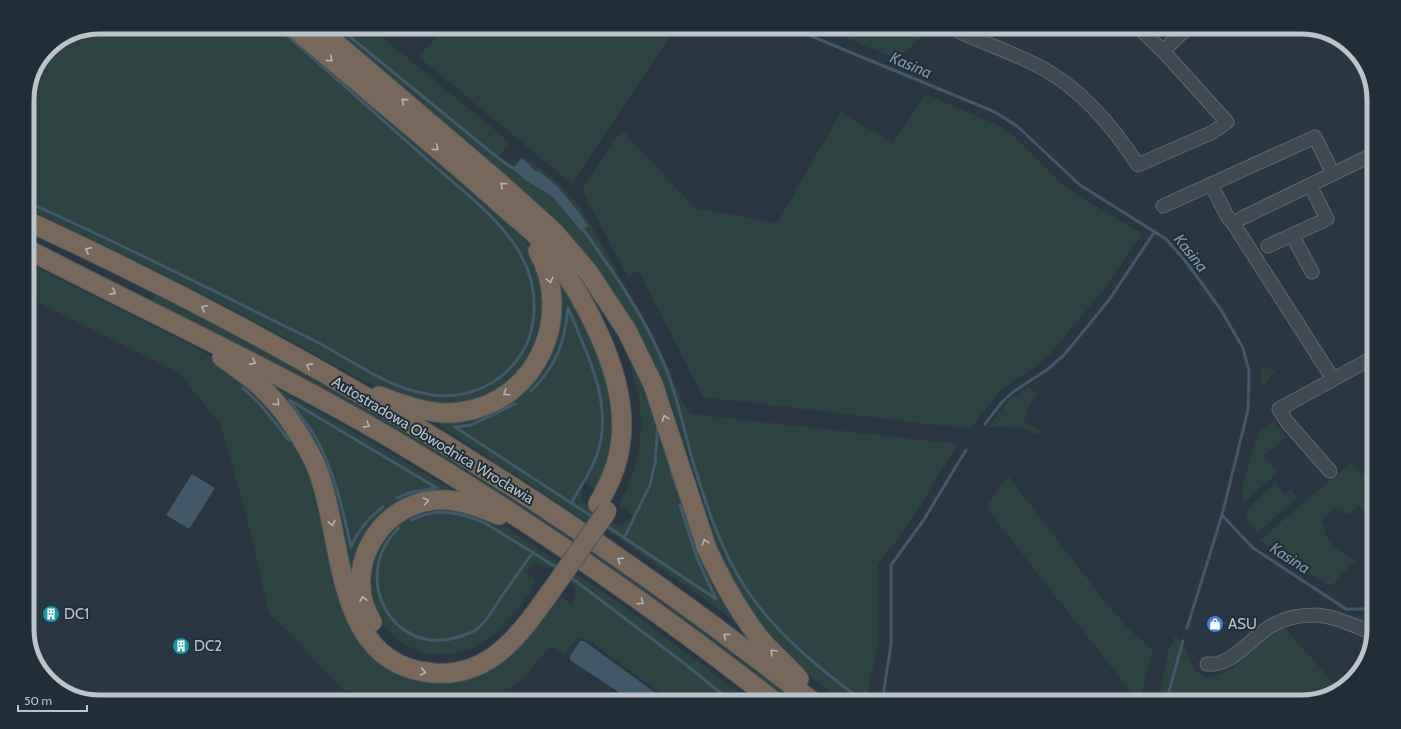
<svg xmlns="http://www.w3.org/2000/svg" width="1401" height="729" font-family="Cabin,sans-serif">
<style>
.green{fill:#2c4342}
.water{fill:#415869}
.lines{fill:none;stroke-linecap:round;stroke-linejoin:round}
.stream{stroke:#415869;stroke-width:3}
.minor-casing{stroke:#5c676f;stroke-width:15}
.highway-casing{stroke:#48545c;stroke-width:21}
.minor{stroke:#3e4952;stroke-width:13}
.highway{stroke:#77685b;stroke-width:19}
.highway-bridge-casing{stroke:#48545c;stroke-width:21;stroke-linecap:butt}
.highway-bridge{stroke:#77685b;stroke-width:19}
.oneway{stroke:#b1b6ba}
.labels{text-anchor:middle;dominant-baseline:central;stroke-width:4;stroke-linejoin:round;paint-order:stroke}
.street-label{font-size:15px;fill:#bbc4cb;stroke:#222e37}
.poi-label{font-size:15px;fill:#bbc4cb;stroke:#222e37;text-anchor:start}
.water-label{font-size:16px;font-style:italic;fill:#7e98ab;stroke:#222e37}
.rim{fill:none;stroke:#bbc4cb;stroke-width:5}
</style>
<rect width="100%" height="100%" fill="#2a3742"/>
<!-- green -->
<path class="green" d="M 100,27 L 275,27 L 331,69 L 514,225 L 536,257 L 547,303 L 531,358 L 495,393 L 450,407 L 395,395 L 358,378 L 230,308 L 141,263 L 27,209 L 27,96 L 49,48 L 72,32 Z
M 328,27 L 370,27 L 507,140 L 508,143 L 499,157 L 513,166 L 522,157 C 574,186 588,220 616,270 C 632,299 649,328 664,358 C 672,375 678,392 686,408 L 691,414 L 958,444 L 908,525 L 878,565 L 879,640 L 868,692 L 883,702 C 873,702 853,705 843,702 C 836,700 828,690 822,685 C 776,648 740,602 718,548 L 672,404 C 651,356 628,311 597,268 L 594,267 L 570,237 L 529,195 Z
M 444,27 L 677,27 L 572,184 L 419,57 Z
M 819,27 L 933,27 L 897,59 Z
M 925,94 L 998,125 L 1017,139 L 1065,187 L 1143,234 L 1103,290 L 1048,357 L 1000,391 L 970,429 L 703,397 L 638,270 L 628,277 L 582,191 L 614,139 L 623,131 L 695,208 L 777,223 L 841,112 L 893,143 Z
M 27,263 L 204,352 L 220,362 L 268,401 L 305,458 L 355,631 L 450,681 L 558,595 L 572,604 C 586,584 552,563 535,564 L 525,570 L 536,581 L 531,587 L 533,589 L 509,620 L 494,635 L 471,649 L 452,654 L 425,653 L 401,643 L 382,625 L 371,606 L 369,562 L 394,522 L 438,505 L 498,522 L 618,602 L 752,702 L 674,702 L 585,638 C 575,637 570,648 565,655 L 550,646 L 521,681 L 483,702 L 382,702 L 344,690 L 269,613 L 250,530 L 221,426 L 179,373 L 27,297 Z
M 557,273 L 604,360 L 616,439 L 597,491 L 584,482 C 577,498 585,506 597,515 C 610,524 621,529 632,515 L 619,505 C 656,432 640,394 617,322 L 747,630 L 603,527 L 601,531 L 430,419 L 526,386 Z
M 155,294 L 339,391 L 451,457 L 650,588 L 800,702 L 788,702 L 760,680 L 229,341 L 152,301 Z
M 1260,366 L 1275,371 L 1264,385 L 1262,384 Z
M 269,384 L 346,427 L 457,493 L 383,515 L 362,609 L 385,643 L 405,656 L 429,664 L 454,664 L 497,650 L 449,668 L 396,656 L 361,617 L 337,518 Z
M 1029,387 L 1038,394 L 1030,403 L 1023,421 L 1037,428 L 1044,436 C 1022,428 1011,425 988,427 L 1010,399 Z
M 1274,422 L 1286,437 L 1264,456 L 1278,472 L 1243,504 L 1243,484 L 1258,431 Z
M 1351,462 L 1374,486 L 1374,503 L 1364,512 L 1359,506 L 1350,514 L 1339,511 L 1333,508 L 1321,521 C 1324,526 1324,527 1325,533 C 1328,545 1346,555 1356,560 L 1331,586 L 1259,541 Z
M 1008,476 L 1107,604 L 1125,625 L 1153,651 L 1139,702 L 986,508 Z
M 1275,483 L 1285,494 L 1291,489 L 1297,497 L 1258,533 L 1248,520 L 1246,510 Z
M 1374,612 L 1374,627 L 1355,620 L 1356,617 L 1364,616 Z
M 1282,625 L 1340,690 L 1301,702 L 1158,702 L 1168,652 L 1175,636 C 1192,648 1186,673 1209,678 L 1230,670 L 1256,642 Z"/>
<!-- water -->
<path class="water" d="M 522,158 L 534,170 L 540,172 L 557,186 L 580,214 L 588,226 L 581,231 L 552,196 L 525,180 L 513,169 Z
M 192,474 L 215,488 L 189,529 L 166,515 Z
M 580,641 L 584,641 L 668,702 L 634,702 L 570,660 L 570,656 Z
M 866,691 L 880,702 L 864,702 L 860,699 Z"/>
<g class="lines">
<!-- stream -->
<path class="stream" d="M 338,27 L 492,153 L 509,166 L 514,168
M 789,27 L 995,112 L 1017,126 L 1080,185 L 1166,239 L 1187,263 L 1221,310 L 1243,348 L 1249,371 L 1248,410 L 1222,515 L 1253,548 L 1346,609 L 1366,609 L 1374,606
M 27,202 C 125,245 219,294 315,341 C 350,359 383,385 422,393 C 455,401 490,391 512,366 C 541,334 540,286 518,250 C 498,217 459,188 430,162 C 379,117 329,71 277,27
M 583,229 C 613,272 644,315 664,364 C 678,396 684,432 694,465 C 707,508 722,553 747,590 C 777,635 818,667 860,699
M 243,388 L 260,404 L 289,440
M 515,404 L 471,425 L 455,427 L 571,503 C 581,486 594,467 599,448 C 612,400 586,351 568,308 C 565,343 556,366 531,391
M 985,424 L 1002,402 L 1013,392 L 1048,369 L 1064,355 L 1109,300 L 1155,231
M 671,470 L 677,489
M 571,503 L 595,518
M 383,507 C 369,517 358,530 351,547 C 343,510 334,471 316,438 C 308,425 298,413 289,400 L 437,488 L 412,492 L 397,498
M 411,520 C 436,507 460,512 485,523 L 559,569
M 605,525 L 716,599 L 697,558 L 680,505
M 399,528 C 348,576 393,660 461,636 C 466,634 473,633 477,629 C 486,622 492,611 498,602 C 509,586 521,569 533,552
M 624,538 L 650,485 L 655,463 L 658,424
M 569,576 L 685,664 L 732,702
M 1187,628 L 1222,515
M 882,702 L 891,644 L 891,565 L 923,521 L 966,450
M 1166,702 L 1183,641"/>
<!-- minor casing -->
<g class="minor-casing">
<path id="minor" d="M 958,27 L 960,32 C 988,45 1017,54 1044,69 C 1083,91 1114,128 1138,165 L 1213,132 L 1227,122 L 1163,51 L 1138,27
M 1163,51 L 1188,27
M 1211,184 L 1227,216 L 1233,223 L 1333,379
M 1163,206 L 1315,137 L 1333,174
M 1242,218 L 1374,154
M 1292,235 L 1312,272
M 1268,246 L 1327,219 L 1310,185
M 1330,471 L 1287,422 L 1279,409 L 1374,357
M 1207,664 C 1232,667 1251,637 1271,626 C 1284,618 1300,615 1315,615 C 1335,616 1354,626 1373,633"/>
</g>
<!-- highway casing -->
<g class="highway-casing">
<path id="highway" d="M 293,27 C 338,65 383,103 428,141 C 454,163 480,185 505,208 C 514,216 524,224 533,232 C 579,283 632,377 620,447 C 617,468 608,486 598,504
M 317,27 L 501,184 L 554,232 L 589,273 L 627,331 L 653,384 L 707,549 C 722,581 739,613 762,641 C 774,654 787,666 799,679
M 27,221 C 306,349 572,511 813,702
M 27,249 C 150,313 275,370 394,440 C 527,519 654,607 775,702
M 222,357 C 235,367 248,375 260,386 C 283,407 299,432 313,459 C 347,530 327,665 434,673 C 494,678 526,626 556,584
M 379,396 C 406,406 432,416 461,412 C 538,401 574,315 538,251
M 372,622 C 341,572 377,505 435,500 C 457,498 479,507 499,515"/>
</g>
<!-- minor -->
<use href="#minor" class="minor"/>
<!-- highway -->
<use href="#highway" class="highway"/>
<!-- highway-bridge casing -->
<g class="highway-bridge-casing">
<path id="highway-bridge" d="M 556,584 L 607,511"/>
</g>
<!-- highway-bridge -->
<use href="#highway-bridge" class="highway-bridge"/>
</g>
<!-- one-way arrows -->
<defs><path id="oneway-chevron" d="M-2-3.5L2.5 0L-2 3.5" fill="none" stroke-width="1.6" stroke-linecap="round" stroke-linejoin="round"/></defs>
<g class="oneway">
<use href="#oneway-chevron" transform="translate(330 59) rotate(40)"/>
<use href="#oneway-chevron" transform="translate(404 101) rotate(-139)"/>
<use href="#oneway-chevron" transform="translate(436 148) rotate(40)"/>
<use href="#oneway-chevron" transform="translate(503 185) rotate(-138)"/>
<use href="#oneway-chevron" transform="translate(88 250) rotate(-153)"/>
<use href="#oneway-chevron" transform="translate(550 280) rotate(76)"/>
<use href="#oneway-chevron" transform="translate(113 292) rotate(26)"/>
<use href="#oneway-chevron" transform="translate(204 308) rotate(-153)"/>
<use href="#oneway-chevron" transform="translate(253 362) rotate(28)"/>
<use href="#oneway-chevron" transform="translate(309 366) rotate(-151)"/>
<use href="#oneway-chevron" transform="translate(506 393) rotate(146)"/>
<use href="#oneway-chevron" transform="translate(277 403) rotate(47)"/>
<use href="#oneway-chevron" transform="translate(665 418) rotate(-109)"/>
<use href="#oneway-chevron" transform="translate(367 425) rotate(29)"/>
<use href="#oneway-chevron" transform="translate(426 501) rotate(-10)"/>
<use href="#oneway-chevron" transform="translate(332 523) rotate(78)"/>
<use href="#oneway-chevron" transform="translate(705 542) rotate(-108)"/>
<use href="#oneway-chevron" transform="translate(620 560) rotate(-146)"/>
<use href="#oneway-chevron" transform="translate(363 599) rotate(-102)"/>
<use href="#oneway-chevron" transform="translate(641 602) rotate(36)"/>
<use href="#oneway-chevron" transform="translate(726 636) rotate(-143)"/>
<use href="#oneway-chevron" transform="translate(773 652) rotate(-133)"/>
<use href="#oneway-chevron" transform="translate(423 672) rotate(11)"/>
</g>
<!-- icons -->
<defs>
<g id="building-disc" transform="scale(0.9)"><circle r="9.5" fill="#0f9aa8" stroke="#222e37"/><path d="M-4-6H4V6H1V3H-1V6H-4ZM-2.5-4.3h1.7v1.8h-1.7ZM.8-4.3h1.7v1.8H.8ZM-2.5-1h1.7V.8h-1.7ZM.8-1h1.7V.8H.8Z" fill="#fff"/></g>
<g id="shop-disc" transform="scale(0.9)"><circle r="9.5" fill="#3f7fe0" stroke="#222e37"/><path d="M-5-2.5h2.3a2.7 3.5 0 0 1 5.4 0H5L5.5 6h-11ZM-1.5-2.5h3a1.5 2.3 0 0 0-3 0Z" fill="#fff"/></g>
</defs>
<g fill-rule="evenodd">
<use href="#building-disc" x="51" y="614"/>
<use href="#shop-disc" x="1215" y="624"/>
<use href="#building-disc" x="181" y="646"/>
</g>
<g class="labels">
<!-- street labels -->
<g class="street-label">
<text transform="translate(433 440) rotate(31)">Autostradowa Obwodnica Wrocławia</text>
</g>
<!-- poi labels -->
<g class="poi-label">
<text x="64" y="614">DC1</text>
<text x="1228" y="624">ASU</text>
<text x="194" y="646">DC2</text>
</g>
<!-- water labels -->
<g class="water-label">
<text transform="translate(911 65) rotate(23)">Kasina</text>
<text transform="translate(1191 253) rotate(51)">Kasina</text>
<text transform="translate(1290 558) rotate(33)">Kasina</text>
</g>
</g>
<!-- crop -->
<path d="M0 0H1401V729H0ZM100 34H1301A66 66 0 0 1 1367 100V629A66 66 0 0 1 1301 695H100A66 66 0 0 1 34 629V100A66 66 0 0 1 100 34Z" fill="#222e37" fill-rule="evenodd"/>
<path class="rim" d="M100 34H1301A66 66 0 0 1 1367 100V629A66 66 0 0 1 1301 695H100A66 66 0 0 1 34 629V100A66 66 0 0 1 100 34Z"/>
<!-- scale -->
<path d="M18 705v6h69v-6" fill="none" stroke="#bbc4cb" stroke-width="2"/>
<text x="24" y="705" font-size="12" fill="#bbc4cb" stroke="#222e37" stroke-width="3" paint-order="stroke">50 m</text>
</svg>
